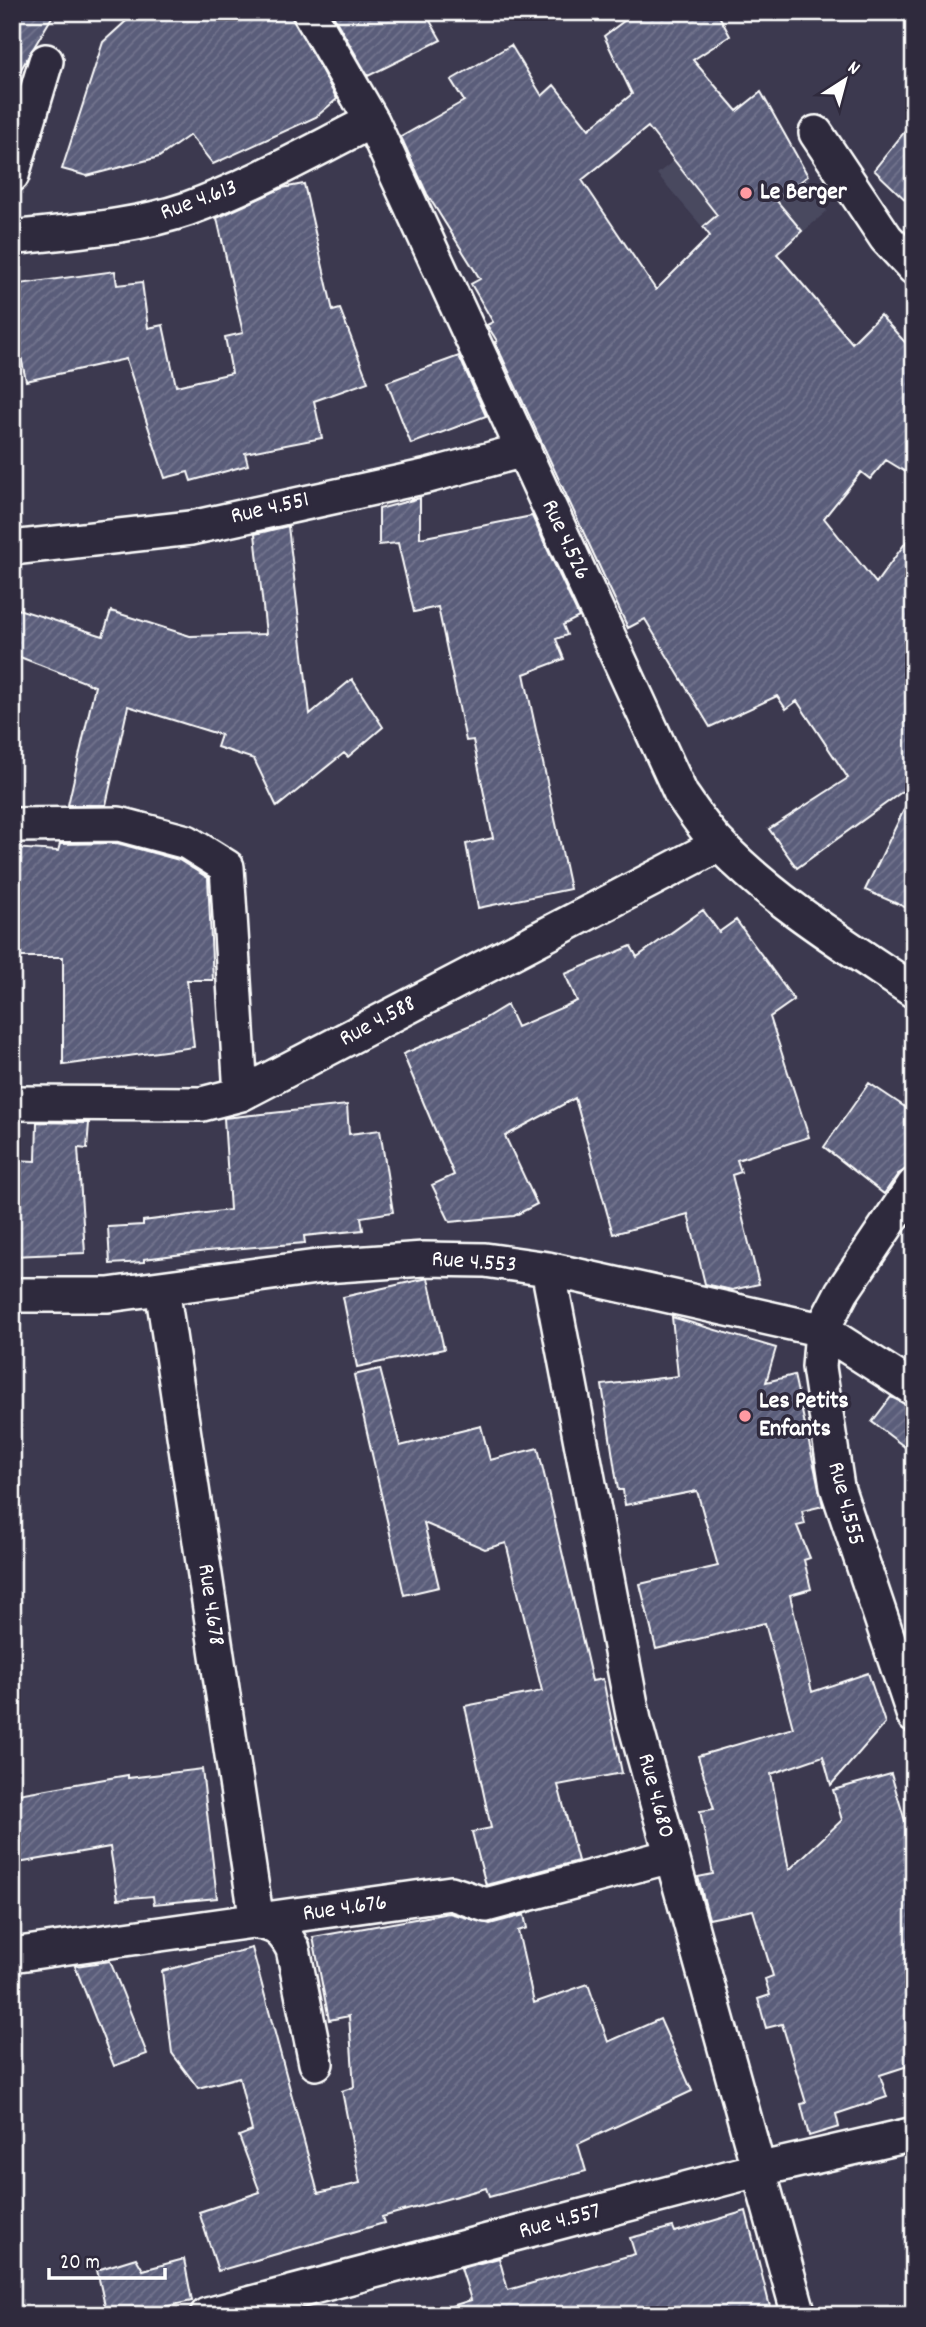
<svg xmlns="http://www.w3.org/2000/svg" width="926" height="2327" font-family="Dekko,sans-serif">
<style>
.built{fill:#49485f}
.building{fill:url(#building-hatch);stroke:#fff;stroke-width:2;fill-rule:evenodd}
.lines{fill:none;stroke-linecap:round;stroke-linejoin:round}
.minor-casing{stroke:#fff;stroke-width:38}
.minor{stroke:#2f2a3d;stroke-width:33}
.poi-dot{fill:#ff9aa2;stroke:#2f2a3d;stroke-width:2.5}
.labels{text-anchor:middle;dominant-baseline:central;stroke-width:7;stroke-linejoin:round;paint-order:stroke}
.poi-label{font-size:24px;font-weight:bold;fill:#fff;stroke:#2f2a3d;text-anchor:start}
.street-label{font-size:24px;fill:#fff;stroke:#2f2a3d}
</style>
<defs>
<pattern id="building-hatch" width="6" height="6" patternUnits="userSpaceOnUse" patternTransform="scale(1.75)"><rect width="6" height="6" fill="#5a5d7a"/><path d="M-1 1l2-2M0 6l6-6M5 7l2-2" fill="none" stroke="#73758e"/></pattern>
</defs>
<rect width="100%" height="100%" fill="#3c394f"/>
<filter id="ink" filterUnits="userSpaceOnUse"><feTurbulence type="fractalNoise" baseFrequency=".0143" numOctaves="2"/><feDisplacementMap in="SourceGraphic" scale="14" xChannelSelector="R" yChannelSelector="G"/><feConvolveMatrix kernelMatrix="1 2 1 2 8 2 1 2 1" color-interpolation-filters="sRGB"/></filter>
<g filter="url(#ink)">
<!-- built -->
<path class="built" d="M 761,92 L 827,211 L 748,280 L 657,174 Z"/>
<!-- building -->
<path class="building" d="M 12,12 L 55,12 L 12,84 Z
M 136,12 L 290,12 L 337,99 L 316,117 L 213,164 L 190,135 L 159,157 L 87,176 L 62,169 L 103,42 Z
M 331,12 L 425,12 L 441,40 L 368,76 Z
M 636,12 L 717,12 L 730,36 L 693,60 L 737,111 L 761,92 L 808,176 L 776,200 L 802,231 L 777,254 L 852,343 L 880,315 L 914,352 L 914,477 L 886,460 L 870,479 L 861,472 L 824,518 L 876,583 L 914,531 L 914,783 L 797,868 L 769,829 L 848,778 L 797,701 L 786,709 L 777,696 L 710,727 L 645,619 L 628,628 L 495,342 L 497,341 L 487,325 L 493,322 L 471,284 L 480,279 L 427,194 L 401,137 L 464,101 L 451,80 L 511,45 L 542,96 L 554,85 L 589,129 L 632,94 L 604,36 ZM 648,127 L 717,215 L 703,227 L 710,236 L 656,290 L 582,180 Z
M 914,120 L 914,208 L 874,170 Z
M 304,184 L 333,311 L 340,309 L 368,382 L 314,401 L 322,438 L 245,453 L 248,465 L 191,481 L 188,472 L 165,478 L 126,359 L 26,381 L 18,342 L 12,343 L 12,285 L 115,271 L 117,285 L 142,282 L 148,328 L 163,325 L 176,386 L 232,373 L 225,337 L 243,333 L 217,218 L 282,188 Z
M 459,356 L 486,416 L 411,444 L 387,382 Z
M 420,498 L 420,538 L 532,516 L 579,617 L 563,625 L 567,635 L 556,639 L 564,659 L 524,674 L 570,889 L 478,908 L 466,844 L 493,838 L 473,740 L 466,741 L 438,607 L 414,612 L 398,543 L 379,545 L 379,509 Z
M 288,526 L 310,714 L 352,679 L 383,727 L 348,757 L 344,753 L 277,807 L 254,759 L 217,747 L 221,735 L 128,706 L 106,805 L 68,805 L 95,686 L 12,654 L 12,607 L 103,636 L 111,611 L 190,636 L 266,634 L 255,534 Z
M 914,789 L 914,911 L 865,890 Z
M 117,843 L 179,860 L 208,878 L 213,980 L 187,980 L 194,1047 L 63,1065 L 63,957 L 12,957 L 12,848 L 58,851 L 60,844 Z
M 703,910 L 719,932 L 736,920 L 794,1000 L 770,1017 L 809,1137 L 737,1160 L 741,1172 L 732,1175 L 759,1284 L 732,1290 L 705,1284 L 688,1214 L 613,1234 L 575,1098 L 505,1136 L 537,1204 L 514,1216 L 450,1222 L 432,1185 L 454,1175 L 403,1054 L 482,1020 L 507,1005 L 517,1027 L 577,1001 L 565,974 L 631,946 L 637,957 Z
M 869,1083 L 914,1113 L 914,1166 L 898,1174 L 884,1194 L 824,1147 Z
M 347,1105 L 349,1134 L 380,1130 L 393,1212 L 361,1217 L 363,1230 L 304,1236 L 305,1243 L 207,1251 L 144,1259 L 144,1262 L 110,1264 L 108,1227 L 143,1225 L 143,1221 L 230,1210 L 224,1118 Z
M 37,1122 L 89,1123 L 87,1149 L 78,1148 L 85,1253 L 12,1256 L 12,1160 L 36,1161 Z
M 428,1278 L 444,1349 L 357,1367 L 343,1297 Z
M 672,1317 L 776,1348 L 766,1382 L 794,1375 L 823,1506 L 802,1511 L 805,1524 L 797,1526 L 810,1558 L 804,1560 L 811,1589 L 790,1595 L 812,1692 L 868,1673 L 885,1723 L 831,1785 L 823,1756 L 771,1774 L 789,1870 L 842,1820 L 833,1790 L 891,1774 L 914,1851 L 914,2064 L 880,2075 L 887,2097 L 836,2114 L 839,2127 L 809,2136 L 801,2104 L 806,2103 L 782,2024 L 766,2028 L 758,1999 L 770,1995 L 765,1979 L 773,1976 L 753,1910 L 709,1919 L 698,1877 L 713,1874 L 700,1811 L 714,1809 L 698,1756 L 793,1728 L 765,1623 L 656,1649 L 640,1584 L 718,1566 L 697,1491 L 625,1505 L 623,1490 L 618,1490 L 602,1385 L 678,1376 Z
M 380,1369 L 400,1446 L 481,1426 L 490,1460 L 538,1448 L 592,1681 L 603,1679 L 622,1773 L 558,1785 L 578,1861 L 486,1885 L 472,1832 L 491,1828 L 465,1706 L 542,1691 L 506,1543 L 485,1549 L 424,1523 L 439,1587 L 404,1595 L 354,1375 Z
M 891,1397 L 914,1408 L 914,1454 L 872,1422 Z
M 202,1769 L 217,1898 L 154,1904 L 153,1896 L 118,1899 L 110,1847 L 12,1864 L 12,1795 L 128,1775 L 128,1778 Z
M 449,1913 L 490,1924 L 524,1915 L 527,1928 L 518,1931 L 534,2003 L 588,1984 L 608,2042 L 660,2019 L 692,2091 L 578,2144 L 586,2171 L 489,2197 L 486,2188 L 382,2217 L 384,2223 L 218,2271 L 199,2212 L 260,2192 L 239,2136 L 252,2131 L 239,2077 L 198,2088 L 172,2053 L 162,1971 L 252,1948 L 318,2193 L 360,2183 L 342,2091 L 354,2087 L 349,2016 L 329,2020 L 313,1937 Z
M 110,1961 L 147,2054 L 114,2066 L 75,1966 Z
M 746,2211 L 772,2315 L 454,2315 L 452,2306 L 471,2300 L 461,2268 L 499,2258 L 508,2290 L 635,2254 L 630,2238 L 673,2227 L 675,2232 Z
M 136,2258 L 143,2270 L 184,2259 L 192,2301 L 126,2315 L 107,2315 L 97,2270 Z"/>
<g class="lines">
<!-- minor casing -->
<g class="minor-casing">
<path id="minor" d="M 309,12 L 372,121 L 681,794 C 693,811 705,830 720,845 C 776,903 847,946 914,991
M 816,133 L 886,238 L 914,268
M 12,175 L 46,61
M 12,238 C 70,231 132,228 187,209 C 251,186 312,151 372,121
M 12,548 L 191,528 L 428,476 L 524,450
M 12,825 L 119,824 L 187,842 L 227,867 L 241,1094
M 12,1103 L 202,1104 L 241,1094 L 718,845
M 914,1185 L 842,1292 L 822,1330 L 819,1367 L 837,1487 L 914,1716
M 548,1269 L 634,1720 L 799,2315
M 162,1288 L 257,1922 C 276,1924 284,1932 293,1949 L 316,2063
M 12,1295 L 108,1295 L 324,1266 L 424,1259 L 485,1260 L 548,1269 L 822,1330 L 914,1389
M 12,1955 L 451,1893 L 486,1905 L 671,1856
M 207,2315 L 757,2170 L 914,2134"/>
</g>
<!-- minor -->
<use href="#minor" class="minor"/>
</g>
</g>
<!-- markers -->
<g class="poi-dot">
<circle cx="746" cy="193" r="7"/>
<circle cx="745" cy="1416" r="7"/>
</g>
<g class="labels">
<!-- poi labels -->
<g class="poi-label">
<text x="760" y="193">Le Berger</text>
<text x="759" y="1402">Les Petits<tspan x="759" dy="28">Enfants</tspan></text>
</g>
<!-- street labels -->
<g class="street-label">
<text transform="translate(199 201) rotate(-20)">Rue 4.613</text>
<text transform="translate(270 509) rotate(-13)">Rue 4.551</text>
<text transform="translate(565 540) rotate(65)">Rue 4.526</text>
<text transform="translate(378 1022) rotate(-28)">Rue 4.588</text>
<text transform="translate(474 1263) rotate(4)">Rue 4.553</text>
<text transform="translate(845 1504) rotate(75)">Rue 4.555</text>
<text transform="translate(210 1605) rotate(82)">Rue 4.678</text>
<text transform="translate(655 1796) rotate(75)">Rue 4.680</text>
<text transform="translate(345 1909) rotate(-8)">Rue 4.676</text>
<text transform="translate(560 2222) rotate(-15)">Rue 4.557</text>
</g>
</g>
<!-- margin -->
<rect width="926" height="2327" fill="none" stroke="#2f2a3d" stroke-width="42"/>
<rect x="21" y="21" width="884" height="2285" fill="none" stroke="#fff" stroke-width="2.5" filter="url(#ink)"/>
<!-- north arrow -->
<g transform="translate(845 80) rotate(36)" stroke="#2f2a3d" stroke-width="5" paint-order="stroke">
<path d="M0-5L12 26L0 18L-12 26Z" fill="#ffffff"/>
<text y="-10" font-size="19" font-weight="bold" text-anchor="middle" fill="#ffffff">N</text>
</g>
<!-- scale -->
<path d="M49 2268v10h116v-10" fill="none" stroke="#ffffff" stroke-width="3.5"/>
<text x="60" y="2268" font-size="21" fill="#ffffff" stroke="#2f2a3d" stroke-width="5" paint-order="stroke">20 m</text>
</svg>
